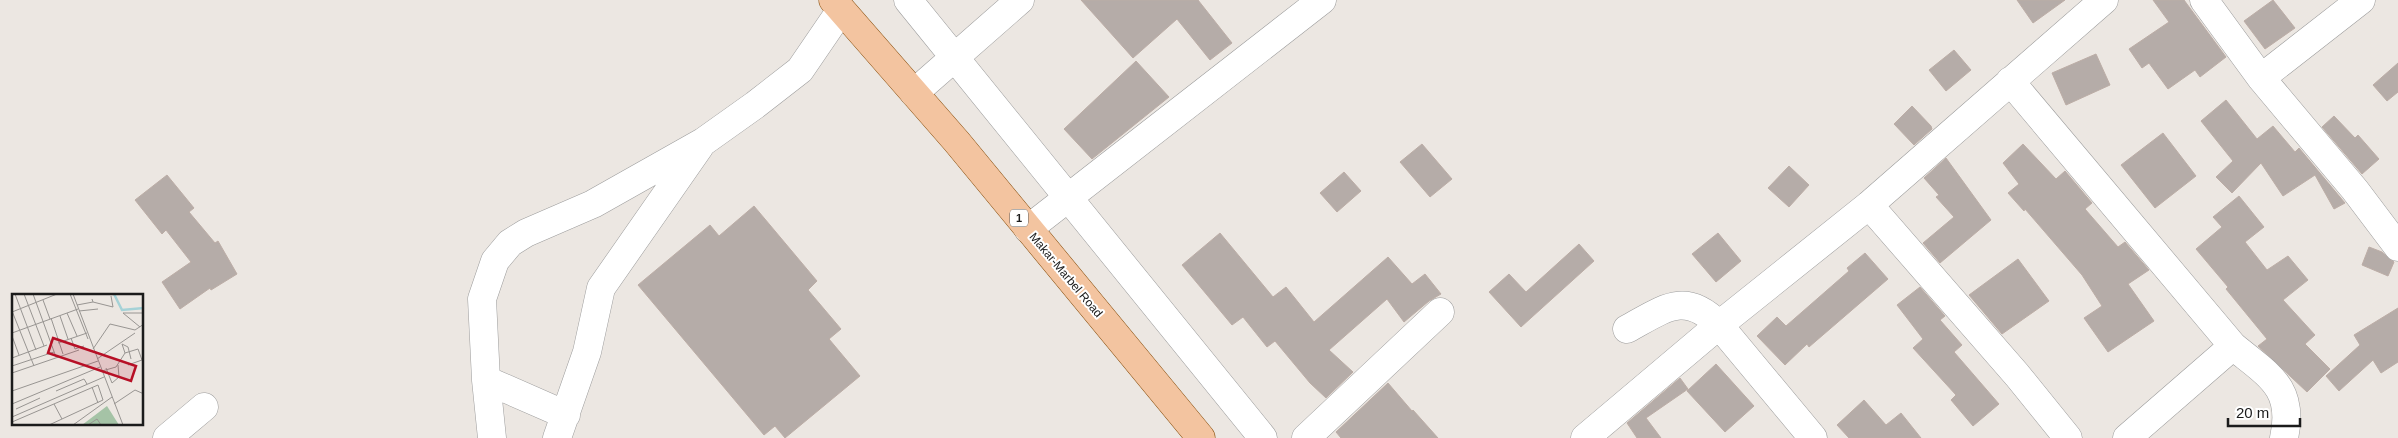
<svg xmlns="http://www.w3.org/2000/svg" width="2398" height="438" font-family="Arial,sans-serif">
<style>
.building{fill:#b5aca8;stroke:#bcada6}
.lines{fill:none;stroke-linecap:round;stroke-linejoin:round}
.minor-casing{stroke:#9c9c9c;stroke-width:29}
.primary-casing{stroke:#874e0c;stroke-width:29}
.minor{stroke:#fff;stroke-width:28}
.primary{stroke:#f3c4a0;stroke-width:28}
.labels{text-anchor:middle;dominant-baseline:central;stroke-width:4;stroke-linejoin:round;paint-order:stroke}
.shield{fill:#fff;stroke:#5f5f5f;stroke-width:1}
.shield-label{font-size:11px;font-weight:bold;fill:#1b1b1b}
.street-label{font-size:12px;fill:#1b1b1b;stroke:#fff}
.inset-river{fill:none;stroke:#a5d2d7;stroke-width:2.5}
.inset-road{fill:none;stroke:#989592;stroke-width:1}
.view{fill:#b71026;fill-opacity:0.15;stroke:#b71026;stroke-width:2.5}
.inset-edge{fill:none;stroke:#1b1b1b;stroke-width:2.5}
</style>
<rect width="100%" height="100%" fill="#ece7e2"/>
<!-- building -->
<path class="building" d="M 1081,0 L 1198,0 L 1232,43 L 1210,60 L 1177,19 L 1133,58 Z
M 2017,0 L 2065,0 L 2033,23 Z
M 2153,0 L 2184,0 L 2226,57 L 2200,77 L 2195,70 L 2168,89 L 2149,63 L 2142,68 L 2129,49 L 2169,22 Z
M 2273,0 L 2295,28 L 2265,49 L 2244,21 Z
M 1954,50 L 1971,70 L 1946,91 L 1929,70 Z
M 2096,54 L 2110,85 L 2066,105 L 2052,73 Z
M 1136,61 L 1169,97 L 1092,159 L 1064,129 Z
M 2398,63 L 2398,92 L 2387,101 L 2373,85 Z
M 2226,100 L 2257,139 L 2273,126 L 2295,152 L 2299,148 L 2345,203 L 2334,209 L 2315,175 L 2283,196 L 2261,163 L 2232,193 L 2216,177 L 2233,161 L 2201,121 Z
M 1912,106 L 1931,126 L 1932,129 L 1914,145 L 1894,124 Z
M 2334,116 L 2355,138 L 2358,135 L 2379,159 L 2362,174 L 2322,127 Z
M 2163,133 L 2196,176 L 2155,208 L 2121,165 Z
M 1422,144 L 1452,179 L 1430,197 L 1400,162 Z
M 2023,144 L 2056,179 L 2065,171 L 2092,203 L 2085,209 L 2118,247 L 2125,242 L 2149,270 L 2128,284 L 2154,321 L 2108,352 L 2084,318 L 2102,306 L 2082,275 L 2025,209 L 2024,211 L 2008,193 L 2019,184 L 2003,163 Z
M 1946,158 L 1991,220 L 1940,263 L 1923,243 L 1954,217 L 1936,197 L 1939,195 L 1924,178 Z
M 1789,166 L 1809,185 L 1789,207 L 1768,188 Z
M 1344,172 L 1361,191 L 1337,212 L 1320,193 Z
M 167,175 L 194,208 L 189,212 L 215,243 L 218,241 L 237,274 L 211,290 L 210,288 L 180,309 L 162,282 L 191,262 L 166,230 L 162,234 L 135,200 Z
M 2239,196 L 2264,227 L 2245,242 L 2267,270 L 2288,256 L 2308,280 L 2283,300 L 2315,335 L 2305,344 L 2330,369 L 2307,392 L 2258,346 L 2267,339 L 2226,289 L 2228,287 L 2196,249 L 2222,227 L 2213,217 Z
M 754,206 L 817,281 L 808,290 L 841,329 L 829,339 L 860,376 L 785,438 L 775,426 L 764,435 L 638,285 L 710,225 L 719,236 Z
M 1220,233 L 1273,297 L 1286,287 L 1314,322 L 1388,257 L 1412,284 L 1425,274 L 1441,294 L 1429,301 L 1404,322 L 1387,299 L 1329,350 L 1353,372 L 1326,398 L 1310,383 L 1275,341 L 1267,347 L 1243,317 L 1232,325 L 1182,265 Z
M 1718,233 L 1741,261 L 1716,282 L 1692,254 Z
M 1579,244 L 1594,261 L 1521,327 L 1489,292 L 1509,274 L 1526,292 Z
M 2369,247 L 2382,252 L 2394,262 L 2388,276 L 2362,265 Z
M 1865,253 L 1888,279 L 1809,347 L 1807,344 L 1785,365 L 1757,336 L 1777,317 L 1786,326 L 1849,271 L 1847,268 Z
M 2018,259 L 2049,301 L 2002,334 L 1969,295 Z
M 1920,287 L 1945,316 L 1940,320 L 1962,345 L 1954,352 L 1999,404 L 1973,426 L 1951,400 L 1956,395 L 1913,348 L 1923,339 L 1897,305 Z
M 2398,308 L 2398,362 L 2381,373 L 2373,360 L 2339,391 L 2326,376 L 2360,345 L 2354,335 Z
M 1716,364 L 1754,406 L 1725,432 L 1687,391 Z
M 1680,378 L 1688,389 L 1646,418 L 1661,438 L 1637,438 L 1627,423 Z
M 1388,383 L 1412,411 L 1413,410 L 1438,438 L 1341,438 L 1336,432 Z
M 1864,400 L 1886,425 L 1901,413 L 1921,438 L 1849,438 L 1837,425 Z"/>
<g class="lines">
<!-- minor casing -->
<g class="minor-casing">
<path id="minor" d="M 908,0 L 1263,438
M 2204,0 L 2261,78 L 2355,190 L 2398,247
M 2261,78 L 2361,0
M 2010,81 L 2233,346 C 2268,375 2295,387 2284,438
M 914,93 L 1020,0
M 1869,205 L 2017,375 L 2068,438
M 1028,229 L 1322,0
M 1627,329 C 1664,309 1685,290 1719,325 L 1869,205 L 2104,0
M 486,380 L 566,415
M 167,438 L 204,407
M 492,438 L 486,380 L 482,299 L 495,261 L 510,243 L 526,233 L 593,204 L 703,142 L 755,105 L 800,70 L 841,10
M 557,438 L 587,352 L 601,288 L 700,146
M 1306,438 L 1440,312
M 1585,438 L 1719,325 L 1813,438
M 2127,438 L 2233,346"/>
</g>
<!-- primary casing -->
<g class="primary-casing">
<path id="primary" d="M 833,0 L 957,142 L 1201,438"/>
</g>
<!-- minor -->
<use href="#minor" class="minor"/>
<!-- primary -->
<use href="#primary" class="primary"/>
</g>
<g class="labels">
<!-- shield labels -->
<rect class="shield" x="1010" y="209.5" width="18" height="17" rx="4"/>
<g class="shield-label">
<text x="1019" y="218">1</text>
</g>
<!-- street labels -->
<g class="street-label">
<text transform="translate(1066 275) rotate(50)">Makar-Marbel Road</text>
</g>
</g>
<!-- overview -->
<g transform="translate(12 294)">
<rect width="131" height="131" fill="#ece7e2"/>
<path d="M 95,112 L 107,131 L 70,131 Z" fill="#a5c3a6"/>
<path class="inset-river" d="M 102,0 L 110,16 L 132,14"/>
<path class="inset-road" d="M 3,0 L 24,56M 12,0 L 32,52M 21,0 L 44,63M 58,0 L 76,45M 61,0 L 111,131M 31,6 L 38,25M 81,8 L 101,13 L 99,2M 65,11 L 81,8 L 80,5M 0,17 L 22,72M 67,17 L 86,15M 0,18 L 45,0M 55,19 L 65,42M 48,22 L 56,45M 39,24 L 51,60M 128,33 L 111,19 L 132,19M 0,39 L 66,15M 0,42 L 7,61M 59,44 L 63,55 L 72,52M 46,49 L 75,39M 81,55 L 98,30 L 123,36 L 132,30M 113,59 L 110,50 L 116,53 L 119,65M 0,64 L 35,51M 85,65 L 123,39M 0,72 L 42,58M 94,74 L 100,89 L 107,83 L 106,71M 90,77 L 104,73 L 113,59 L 126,55 L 130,66 L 116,71M 0,79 L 67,56M 80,93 L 86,109M 0,97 L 86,67M 44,97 L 72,85 L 75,90M 0,110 L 88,73M 42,110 L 50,125M 102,110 L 123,96 L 132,100M 4,115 L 28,104M 0,123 L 92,83M 0,128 L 86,91 L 91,106 L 37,131M 61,131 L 100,103M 76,131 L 85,125 L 89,131"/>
<path class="view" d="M 41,44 L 124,72 L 119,87 L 36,59 Z"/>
<rect width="131" height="131" class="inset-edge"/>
</g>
<!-- scale -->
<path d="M2228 418v8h72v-8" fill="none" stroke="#1b1b1b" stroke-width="2.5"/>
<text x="2236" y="418" font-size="15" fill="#1b1b1b" stroke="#ffffff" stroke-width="4" paint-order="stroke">20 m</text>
</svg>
